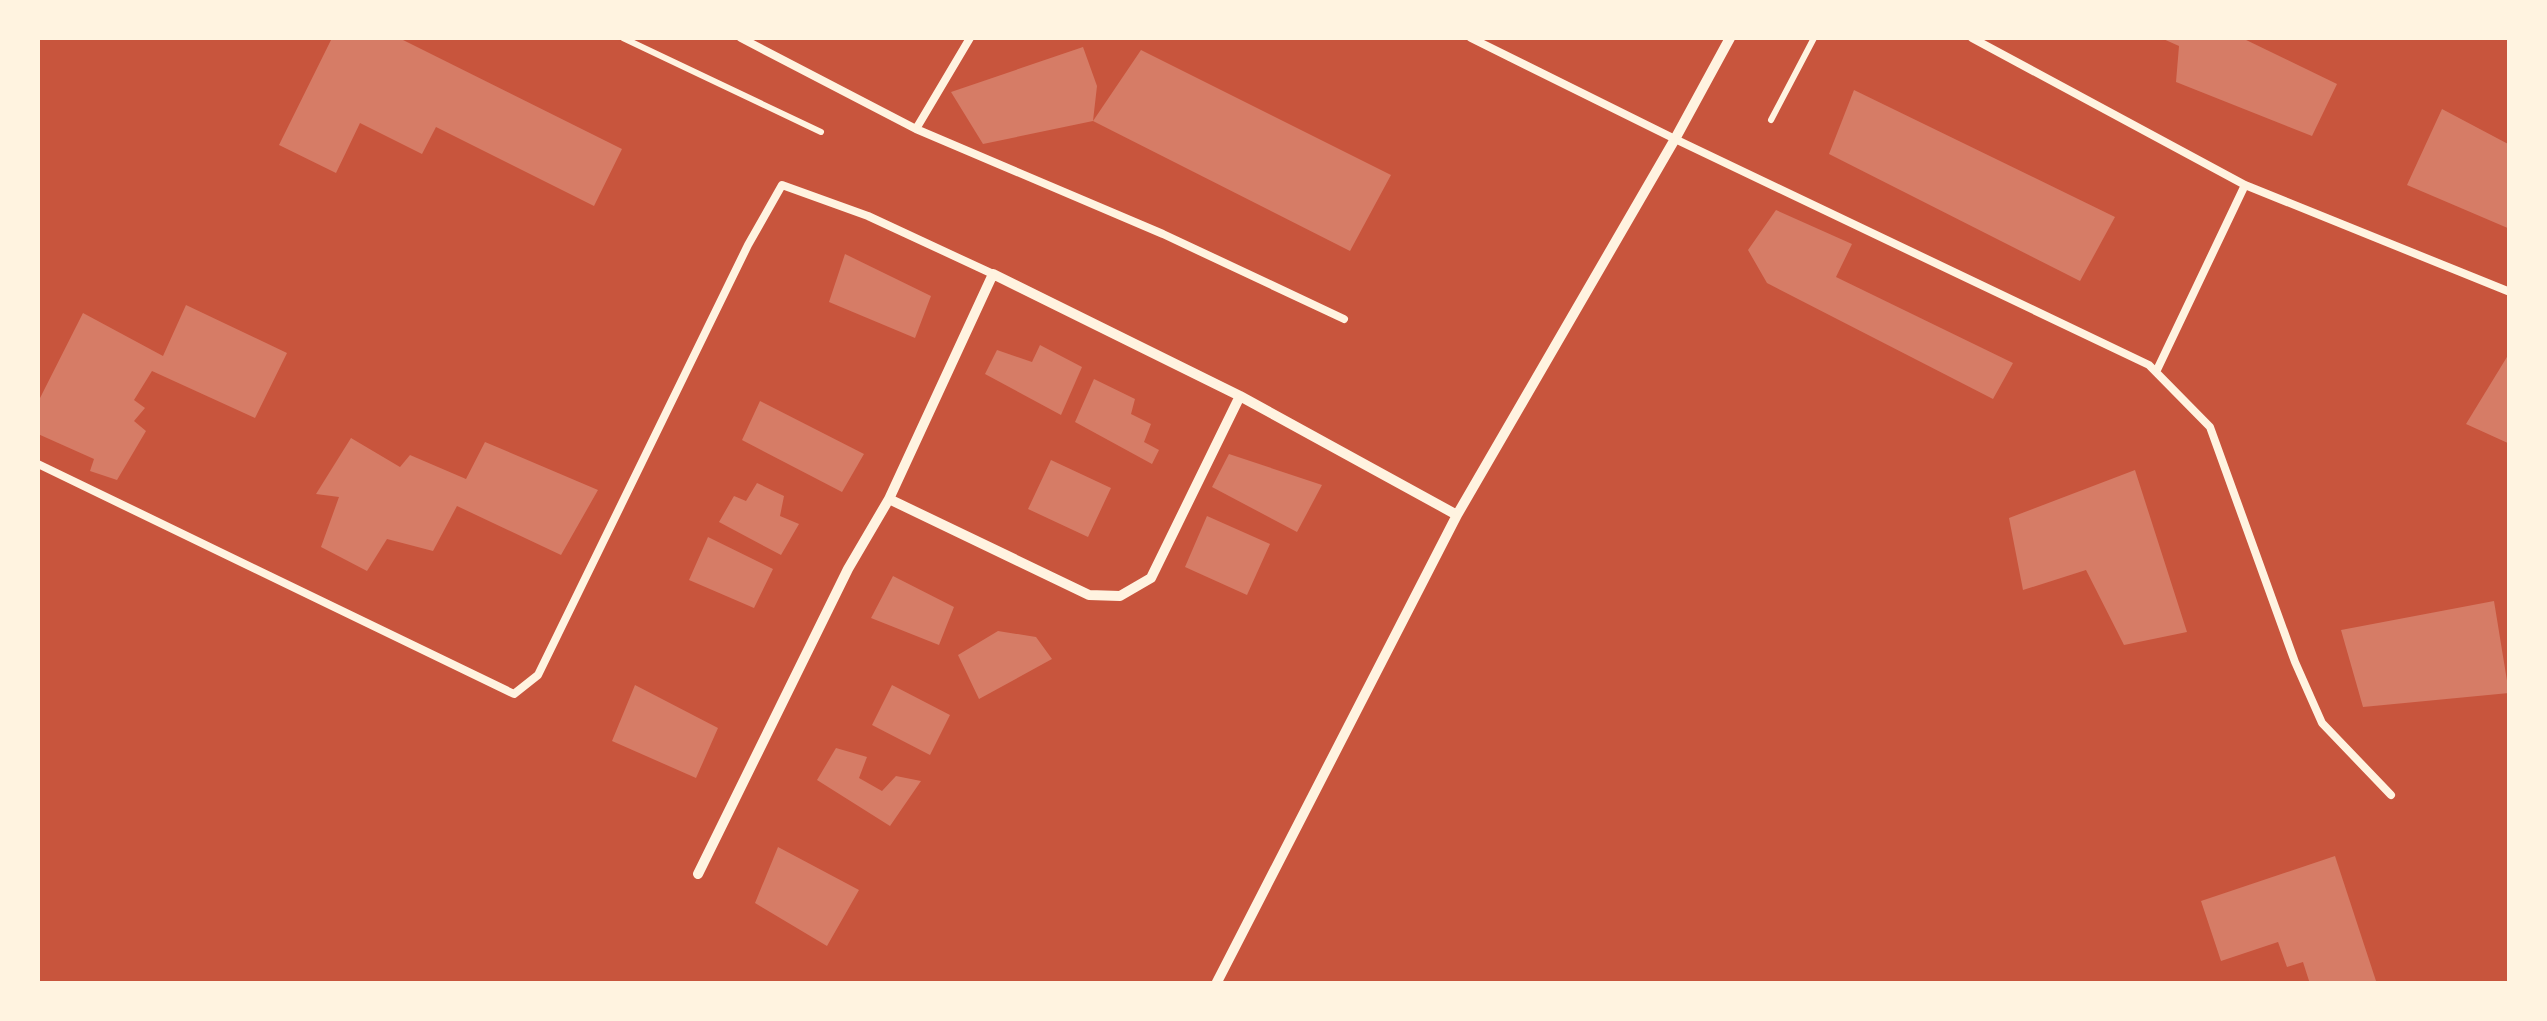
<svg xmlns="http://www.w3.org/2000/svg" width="2547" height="1021" font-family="Jost,sans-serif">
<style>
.building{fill:#d67c66}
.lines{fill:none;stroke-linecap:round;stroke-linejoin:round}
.path{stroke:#fff3e0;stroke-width:6}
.service{stroke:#fff3e0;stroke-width:8}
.minor{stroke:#fff3e0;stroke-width:10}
</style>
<rect width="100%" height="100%" fill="#c8553d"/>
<!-- building -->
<path class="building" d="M 332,38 L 399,38 L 622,149 L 594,206 L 436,127 L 422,154 L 360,123 L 336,173 L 279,145 Z
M 2161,38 L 2242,38 L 2337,84 L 2312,136 L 2176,82 L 2179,46 Z
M 1083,47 L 1097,86 L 1093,121 L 983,144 L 951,92 Z
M 1141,50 L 1391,175 L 1350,251 L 1093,121 Z
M 1854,90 L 2115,217 L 2080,281 L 1829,154 Z
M 2442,109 L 2510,145 L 2510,229 L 2407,185 Z
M 1776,210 L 1852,244 L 1836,277 L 2013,363 L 1993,399 L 1767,283 L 1748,250 Z
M 845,254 L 931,296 L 915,338 L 829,302 Z
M 186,305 L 287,353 L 255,418 L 152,371 L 134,400 L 145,408 L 134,421 L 146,431 L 117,480 L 90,471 L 94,459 L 38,434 L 38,402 L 83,313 L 163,356 Z
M 1040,345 L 1082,367 L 1061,415 L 985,374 L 997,350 L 1032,362 Z
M 2510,352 L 2510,444 L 2466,424 Z
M 1094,379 L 1135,399 L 1131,414 L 1151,424 L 1144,442 L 1159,450 L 1152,464 L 1075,422 Z
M 760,401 L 864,454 L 842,492 L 742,440 Z
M 351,438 L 400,467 L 410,455 L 466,479 L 485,442 L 598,490 L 561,555 L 457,506 L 433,551 L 387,539 L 367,571 L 321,547 L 339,497 L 316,494 Z
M 1229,454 L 1322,485 L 1297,532 L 1212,487 Z
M 1051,460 L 1111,488 L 1088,537 L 1028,509 Z
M 2135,470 L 2187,632 L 2124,645 L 2086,570 L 2023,590 L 2009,518 Z
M 757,483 L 784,496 L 780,516 L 799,524 L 781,555 L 719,522 L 734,496 L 746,501 Z
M 1207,516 L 1270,544 L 1247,595 L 1185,567 Z
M 708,537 L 773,569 L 754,608 L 689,580 Z
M 893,576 L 954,607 L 939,645 L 871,618 Z
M 2494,601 L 2509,693 L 2363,707 L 2341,630 Z
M 998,631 L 1036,637 L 1052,659 L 979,699 L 958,655 Z
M 635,685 L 718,728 L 696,778 L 612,741 Z
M 892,685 L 950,715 L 930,755 L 872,725 Z
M 836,748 L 867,757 L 859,778 L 882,791 L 896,776 L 921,781 L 890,826 L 817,780 Z
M 778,847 L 859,890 L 827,946 L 755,903 Z
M 2335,856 L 2377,984 L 2310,984 L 2303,962 L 2287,967 L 2278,942 L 2221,961 L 2201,901 Z"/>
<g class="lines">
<!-- path -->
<path class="path" d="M 623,38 L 821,132
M 1771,120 L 1814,38"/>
<!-- service -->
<path class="service" d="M 741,38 L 916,129 L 1163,234 L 1344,319
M 1471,38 L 1675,139 L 2149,365 L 2210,427 L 2295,662 L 2322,723 L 2391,795
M 1972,38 L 2245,185 L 2510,292
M 916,129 L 970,38
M 2156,372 L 2245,185
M 38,464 L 514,694 L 538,675 L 748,245 L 782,185 L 868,216 L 993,274"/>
<!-- minor -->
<path class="minor" d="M 889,499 L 1089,595 L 1120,596 L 1151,578 L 1240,396
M 698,874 L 848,569 L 889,499 L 993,274 L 1240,396 L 1457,515
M 1216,984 L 1457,515 L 1675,139 L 1730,38"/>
</g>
<!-- border -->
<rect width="2547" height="1021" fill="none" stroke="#fff3e0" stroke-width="80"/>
</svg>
